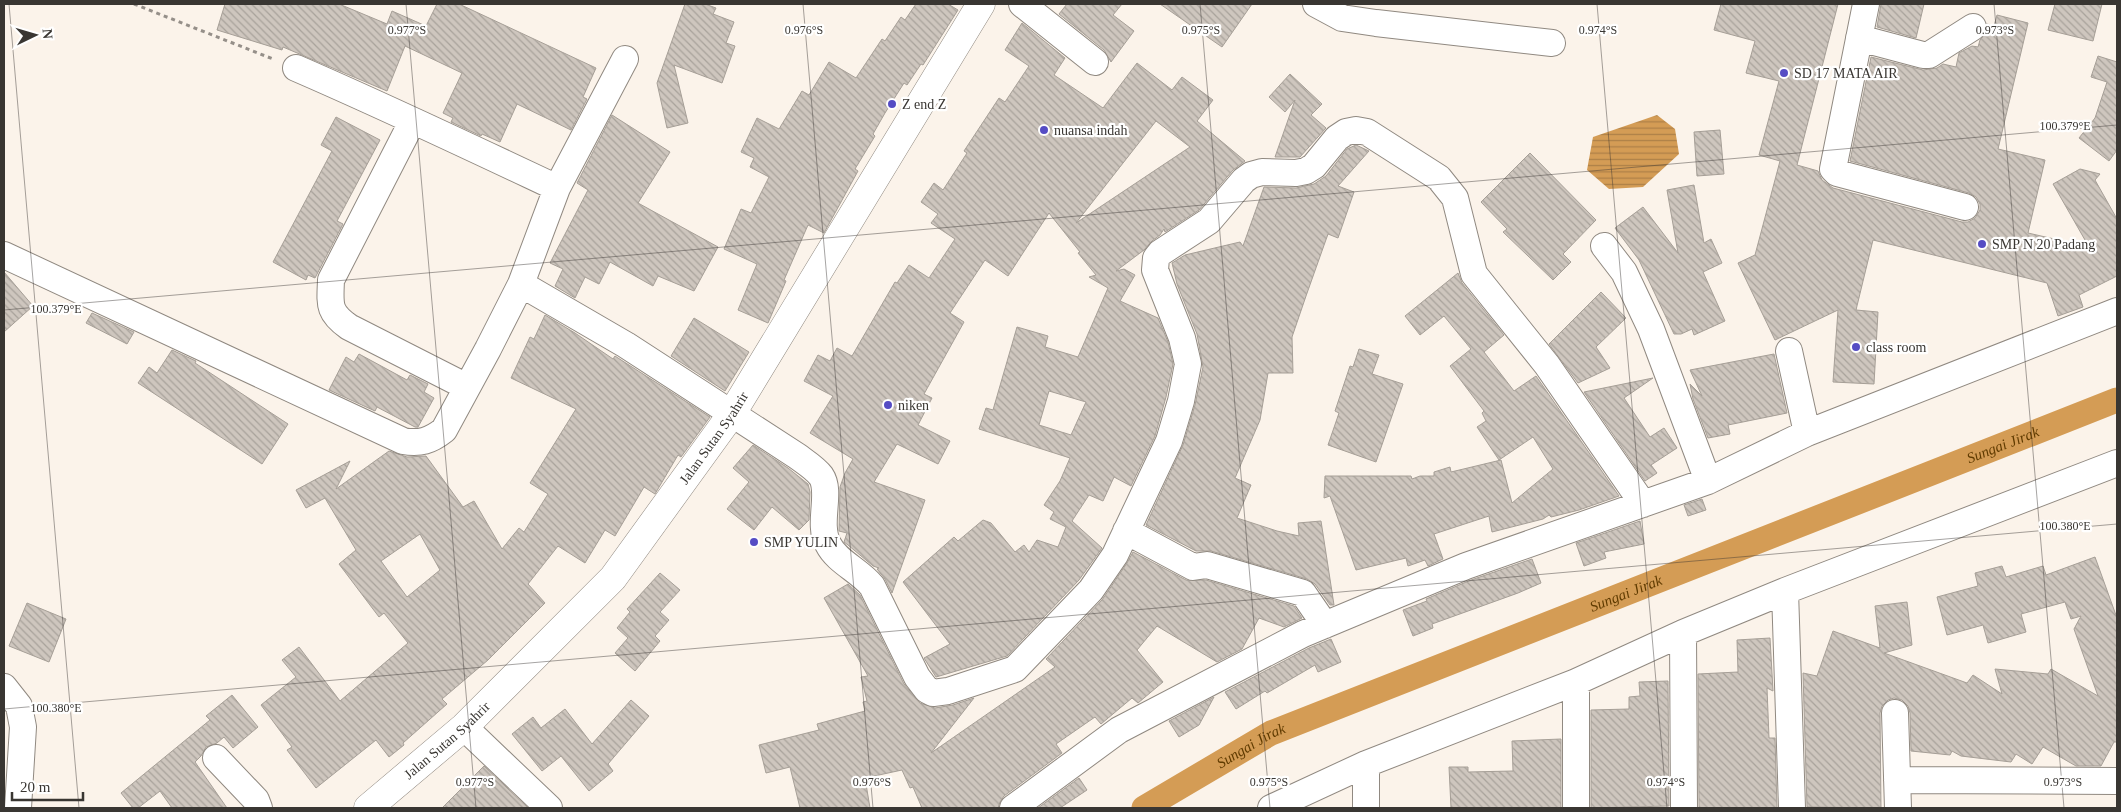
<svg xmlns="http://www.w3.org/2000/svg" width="2121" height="812" font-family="Georgia,serif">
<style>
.water{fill:url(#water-rules)}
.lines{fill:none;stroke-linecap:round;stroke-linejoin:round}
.canal{stroke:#d49c55;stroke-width:25}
.building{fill:url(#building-back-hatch);stroke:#a69f97;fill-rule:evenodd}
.minor-casing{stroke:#908981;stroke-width:28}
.major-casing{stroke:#908981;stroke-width:29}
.path{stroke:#958f89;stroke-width:3;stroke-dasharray:4 4;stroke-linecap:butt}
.minor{stroke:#fff;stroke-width:26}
.major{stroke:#fff;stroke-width:28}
.ticks{fill:none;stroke:#393632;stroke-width:1;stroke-opacity:0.45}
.poi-dot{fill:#554cc4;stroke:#fff;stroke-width:2}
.labels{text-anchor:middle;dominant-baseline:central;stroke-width:4.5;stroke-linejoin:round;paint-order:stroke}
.poi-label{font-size:14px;fill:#393632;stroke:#fff;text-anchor:start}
.street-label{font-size:14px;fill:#393632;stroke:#fff}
.water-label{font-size:15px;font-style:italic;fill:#603b00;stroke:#fff}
.ticks-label{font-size:12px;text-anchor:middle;fill:#393632;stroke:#fff;stroke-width:4.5;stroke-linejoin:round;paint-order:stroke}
</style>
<defs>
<pattern id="water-rules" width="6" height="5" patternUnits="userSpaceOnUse" patternTransform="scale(1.25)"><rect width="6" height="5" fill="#d49c55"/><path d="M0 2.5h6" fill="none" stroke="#ad8047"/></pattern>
<pattern id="building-back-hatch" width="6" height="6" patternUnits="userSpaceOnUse" patternTransform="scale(1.25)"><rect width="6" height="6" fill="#cec6be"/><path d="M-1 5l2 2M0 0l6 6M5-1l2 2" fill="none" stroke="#a8a29b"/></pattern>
</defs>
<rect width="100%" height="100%" fill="#fbf3ea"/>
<!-- water -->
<path class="water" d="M 1657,115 L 1675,129 L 1679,154 L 1643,187 L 1609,189 L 1587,170 L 1593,137 Z"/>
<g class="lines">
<!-- canal -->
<path class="canal" id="s1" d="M 1144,808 L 1271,733 L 2117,400"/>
</g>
<!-- building -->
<path class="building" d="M 225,4 L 339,4 L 387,24 L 392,11 L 426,26 L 437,4 L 459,4 L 596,68 L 583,97 L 587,99 L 571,130 L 517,104 L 500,142 L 482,134 L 481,136 L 451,122 L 453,118 L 443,113 L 462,73 L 405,46 L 387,91 L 283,47 L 282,50 L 217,30 Z
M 685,4 L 705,4 L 716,8 L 713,14 L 734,22 L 726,43 L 735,46 L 722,83 L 674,65 L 688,123 L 667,128 L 657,83 Z
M 916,4 L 948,4 L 958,10 L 923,65 L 921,64 L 907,85 L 904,83 L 885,113 L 873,134 L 875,136 L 855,169 L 858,171 L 824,233 L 808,225 L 784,280 L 786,281 L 768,323 L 738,310 L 757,264 L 724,249 L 741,209 L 751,213 L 769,177 L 750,167 L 754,158 L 741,152 L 757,118 L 779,129 L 802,91 L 809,95 L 829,62 L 856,78 L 882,39 L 885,41 L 901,17 L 905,20 Z
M 1067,4 L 1122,4 L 1113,15 L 1134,31 L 1111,62 L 1104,50 L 1059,14 Z
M 1160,4 L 1252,4 L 1222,47 Z
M 1721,4 L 1838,4 L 1797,165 L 1818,171 L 1822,180 L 1833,188 L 1962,222 L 1968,222 L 1975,218 L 1980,210 L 1980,204 L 1976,197 L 1969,193 L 1850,161 L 1871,57 L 1923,70 L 1937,68 L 1943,64 L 1956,67 L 1959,53 L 1972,46 L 1978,47 L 1980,40 L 1986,33 L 1987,24 L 1994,26 L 1997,15 L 2028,23 L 1998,149 L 2045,160 L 2028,233 L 2089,247 L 2053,184 L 2080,169 L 2100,174 L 2095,180 L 2117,219 L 2117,276 L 2079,295 L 2083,307 L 2058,316 L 2047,283 L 1873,240 L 1856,310 L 1878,312 L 1874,384 L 1833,382 L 1838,310 L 1775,340 L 1738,263 L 1755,255 L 1780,161 L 1759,155 L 1779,81 L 1746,73 L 1755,41 L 1714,30 Z
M 1881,4 L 1924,4 L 1916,38 L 1877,27 Z
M 2055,4 L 2102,4 L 2093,41 L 2048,30 Z
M 1022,23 L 1065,58 L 1054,75 L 1103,108 L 1137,63 L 1172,90 L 1182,77 L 1213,100 L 1197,121 L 1245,161 L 1233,170 L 1199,210 L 1165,232 L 1164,229 L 1160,235 L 1152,241 L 1144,250 L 1116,271 L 1124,269 L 1135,275 L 1120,301 L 1158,318 L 1168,342 L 1173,364 L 1166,397 L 1155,436 L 1131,486 L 1114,477 L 1103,501 L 1089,495 L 1072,521 L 1102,548 L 1079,580 L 1007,656 L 936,677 L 924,658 L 950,644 L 903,582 L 954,537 L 958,541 L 983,520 L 991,523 L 1015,552 L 1024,545 L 1029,552 L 1037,540 L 1058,547 L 1066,527 L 1050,519 L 1054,512 L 1044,505 L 1060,481 L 1070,458 L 979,429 L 986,408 L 993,410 L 1017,327 L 1048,336 L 1045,347 L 1078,357 L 1108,288 L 1089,277 L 1096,275 L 1078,253 L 1080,252 L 1049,213 L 1008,276 L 985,260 L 950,313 L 964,322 L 924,394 L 932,398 L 918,425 L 950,441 L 938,464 L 897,444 L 874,482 L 925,500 L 892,593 L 885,579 L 877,569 L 879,568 L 873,566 L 848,545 L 844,542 L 847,533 L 839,531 L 840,487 L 845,473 L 853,459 L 810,433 L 833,396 L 804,381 L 818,355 L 830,361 L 837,348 L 852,356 L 895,282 L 897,283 L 909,265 L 929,278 L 955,239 L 931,223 L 938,214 L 921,202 L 934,183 L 943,190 L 967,153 L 964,151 L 999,98 L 1005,102 L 1029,66 L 1005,50 ZM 1156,121 L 1190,147 L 1076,223 ZM 1049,391 L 1086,402 L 1071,435 L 1039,425 Z
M 2098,56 L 2117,62 L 2117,150 L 2109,161 L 2079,138 L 2095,118 L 2107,82 L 2091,77 Z
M 1290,74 L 1322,104 L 1311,115 L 1326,128 L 1300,157 L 1275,157 L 1295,100 L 1285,112 L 1269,97 Z
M 612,115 L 670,152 L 638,203 L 718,247 L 694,291 L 658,276 L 653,286 L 610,262 L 599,284 L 585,277 L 575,298 L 555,286 L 563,269 L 550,263 L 588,190 L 577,183 Z
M 336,117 L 380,140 L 337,221 L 343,224 L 315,278 L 308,275 L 306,280 L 273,262 L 332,151 L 321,145 Z
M 1720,130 L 1724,174 L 1697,176 L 1694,132 Z
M 1356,145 L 1369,151 L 1338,186 L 1354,192 L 1338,238 L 1328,234 L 1306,296 L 1292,337 L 1293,373 L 1268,373 L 1260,420 L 1235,478 L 1251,485 L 1237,518 L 1277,531 L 1299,536 L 1298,523 L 1321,521 L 1334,605 L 1330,605 L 1315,584 L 1307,579 L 1211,551 L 1196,551 L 1146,525 L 1183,445 L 1195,405 L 1203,367 L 1197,334 L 1177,284 L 1172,263 L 1185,255 L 1240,242 L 1243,246 L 1264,187 L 1296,188 L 1314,184 L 1326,176 L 1347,149 Z
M 1530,153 L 1596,220 L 1563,254 L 1571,262 L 1553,280 L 1503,232 L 1507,229 L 1481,202 Z
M 1694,185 L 1704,243 L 1711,239 L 1722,263 L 1703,272 L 1725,321 L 1694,335 L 1692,329 L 1681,334 L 1674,334 L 1639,260 L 1615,228 L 1643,207 L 1678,253 L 1667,190 Z
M 4,272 L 33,306 L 4,332 Z
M 1458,273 L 1462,283 L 1504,335 L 1484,352 L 1514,391 L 1536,376 L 1619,496 L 1579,510 L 1551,517 L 1549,515 L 1543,519 L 1492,532 L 1489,516 L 1434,534 L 1443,559 L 1428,566 L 1425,560 L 1408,566 L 1406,558 L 1356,570 L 1330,496 L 1324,498 L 1325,476 L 1411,476 L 1412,479 L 1420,476 L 1434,476 L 1434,472 L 1450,467 L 1451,472 L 1501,460 L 1512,503 L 1553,469 L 1533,437 L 1499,460 L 1477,427 L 1486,421 L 1482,413 L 1484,411 L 1450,366 L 1471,349 L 1444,316 L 1420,335 L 1405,316 Z
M 1601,292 L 1626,318 L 1596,347 L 1610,368 L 1578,383 L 1549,344 Z
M 92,313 L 134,332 L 127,344 L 86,323 Z
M 545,315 L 575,333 L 613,359 L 615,356 L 618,358 L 710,417 L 681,457 L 678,455 L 655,494 L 644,487 L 615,536 L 605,530 L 585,563 L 558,546 L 528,584 L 545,603 L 488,660 L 442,699 L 447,704 L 403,743 L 404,745 L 389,757 L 376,740 L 316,788 L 287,750 L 292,747 L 261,705 L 296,677 L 282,660 L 299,647 L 340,701 L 408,643 L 384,613 L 379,617 L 339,564 L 356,550 L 325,498 L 306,508 L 296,490 L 350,461 L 336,489 L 389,451 L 407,457 L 426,456 L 463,507 L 474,501 L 502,549 L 519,528 L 524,532 L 548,494 L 530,483 L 576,409 L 511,378 L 530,337 L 534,339 ZM 420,534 L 440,570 L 407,597 L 381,561 Z
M 694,318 L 749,352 L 725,391 L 671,356 Z
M 1359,349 L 1379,355 L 1372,374 L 1403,384 L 1376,462 L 1328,445 L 1339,413 L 1335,411 L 1350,366 L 1353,367 Z
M 172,350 L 196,361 L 195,363 L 288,424 L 262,464 L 138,383 L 149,367 L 157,373 Z
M 359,354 L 407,380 L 410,375 L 428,384 L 424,392 L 434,398 L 418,427 L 415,427 L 377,407 L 375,411 L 329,390 L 346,357 L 354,362 Z
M 1774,354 L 1787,413 L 1728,425 L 1730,434 L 1708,438 L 1693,399 L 1690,384 L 1702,396 L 1690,370 Z
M 1653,378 L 1624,398 L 1650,437 L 1664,428 L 1677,448 L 1651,465 L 1657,473 L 1645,481 L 1584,392 Z
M 753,445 L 788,468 L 808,484 L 810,492 L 809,520 L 799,530 L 772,507 L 754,530 L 727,509 L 749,482 L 733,468 Z
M 1702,499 L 1706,510 L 1688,516 L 1684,505 Z
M 1640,521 L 1644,544 L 1604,552 L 1606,558 L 1584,566 L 1576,543 Z
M 1133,552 L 1186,580 L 1206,580 L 1294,606 L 1302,618 L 1284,627 L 1259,618 L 1242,649 L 1217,662 L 1157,626 L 1137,650 L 1163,682 L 1138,703 L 1132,698 L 1101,724 L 1095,717 L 1056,744 L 1062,753 L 1004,796 L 1000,802 L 998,808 L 922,808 L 913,787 L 910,788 L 902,770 L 865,778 L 870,808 L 800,808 L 790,767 L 766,773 L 759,745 L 819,730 L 817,724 L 865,711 L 863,702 L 867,701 L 861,677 L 868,676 L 824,598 L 848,584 L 860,595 L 904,684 L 920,703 L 935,708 L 953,705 L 974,698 L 931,753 L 1055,667 L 1046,659 L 1102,600 L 1127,563 Z
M 2095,557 L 2117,618 L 2117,742 L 2114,742 L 2101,766 L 2076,766 L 2043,747 L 2032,764 L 2016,754 L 2011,762 L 1961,756 L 1952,751 L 1950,755 L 1911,751 L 1910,713 L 1908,706 L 1902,700 L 1894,698 L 1888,700 L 1882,706 L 1880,713 L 1881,808 L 1807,807 L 1803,673 L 1817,676 L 1833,631 L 1880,648 L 1875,606 L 1907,602 L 1912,645 L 1884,653 L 1967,683 L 1973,675 L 2002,694 L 1995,669 L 2048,674 L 2051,669 L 2098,696 L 2074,629 L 2081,616 L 2071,619 L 2065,602 L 2021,614 L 2026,632 L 1988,643 L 1983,625 L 1947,635 L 1937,597 L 1978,586 L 1975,573 L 2002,566 L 2006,577 L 2043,566 L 2046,575 Z
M 1532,559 L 1541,583 L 1518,593 L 1432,624 L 1433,628 L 1413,636 L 1403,610 L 1427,601 L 1426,599 L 1471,580 Z
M 660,573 L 680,590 L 660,612 L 669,620 L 655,636 L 660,641 L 635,671 L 615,653 L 628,638 L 617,628 L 630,612 L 627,609 Z
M 27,603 L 66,619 L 49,662 L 9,646 Z
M 1770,638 L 1773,691 L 1767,688 L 1769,738 L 1775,738 L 1777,808 L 1699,808 L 1698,674 L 1738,672 L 1737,640 Z
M 1331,639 L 1341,662 L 1318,672 L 1315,665 L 1267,693 L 1265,691 L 1236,709 L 1225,692 L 1309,648 Z
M 1668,681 L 1669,806 L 1591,808 L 1591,710 L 1629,709 L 1629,697 L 1640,696 L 1639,682 Z
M 232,695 L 258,727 L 233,748 L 224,737 L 217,743 L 206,747 L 201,756 L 195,762 L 227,808 L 172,808 L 160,791 L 138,808 L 133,808 L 121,793 L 210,720 L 206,716 Z
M 1214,697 L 1199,725 L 1179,737 L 1169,721 Z
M 631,700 L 649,716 L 608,764 L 613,771 L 589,791 L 561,756 L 542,771 L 512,734 L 533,717 L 541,728 L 565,709 L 592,744 Z
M 1561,739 L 1561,808 L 1451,808 L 1449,767 L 1468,767 L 1468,772 L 1513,771 L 1512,741 Z
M 484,766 L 528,808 L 442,808 Z
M 1079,778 L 1087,790 L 1060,808 L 1038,808 Z"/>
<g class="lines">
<!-- minor casing -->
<g class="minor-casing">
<path id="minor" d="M 1022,4 L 1095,62
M 1316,4 L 1342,18 L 1376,23 L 1552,43
M 1866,4 L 1833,169 L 1837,173 L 1965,207
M 1859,38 L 1923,55 L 1929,55 L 1973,27
M 296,68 C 384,106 470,147 557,188
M 412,122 L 331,280 C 330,305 328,312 349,327 L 467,387
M 1604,246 L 1624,272 L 1651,329 L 1708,481
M 4,255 L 403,441 C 420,444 430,441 444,430 L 488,349 L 521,284 L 557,188 L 625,59
M 521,284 L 626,345 L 797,456 C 805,462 815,468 821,476 C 832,492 817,523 828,544 C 837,562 859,570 872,586 L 917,677 L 927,690 L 933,693 L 948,691 L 1015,669 L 1091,590 L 1115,555 L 1169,441 L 1181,401 L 1188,364 L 1182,338 L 1155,270 L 1156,258 L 1160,253 L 1209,221 L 1244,180 L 1251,175 L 1262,172 L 1296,173 L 1306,171 L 1314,166 L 1337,138 L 1346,132 L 1356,130 L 1367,132 L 1439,178 L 1455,198 L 1474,274 L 1547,365 L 1643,504
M 1789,351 L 1807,433
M 1126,531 L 1193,567 L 1207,565 L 1303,593 L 1325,625
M 1785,591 L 1792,808
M 1683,633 L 1684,808
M 4,687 L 19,706 L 23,727 L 18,808
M 1895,713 L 1898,808
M 464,727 L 549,808
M 216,758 L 256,800 L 259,808
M 1366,764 L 1366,808
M 1897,780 L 2117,781
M 1013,808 L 1119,730 L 1303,634 L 1466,566 L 1708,481 L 1807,433 L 2117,311
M 1271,808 L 1366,764 L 1576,682 L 1683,633 L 1785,591 L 2117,463
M 1576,808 L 1576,682"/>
</g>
<!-- major casing -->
<g class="major-casing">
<g id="major">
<path id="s2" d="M 368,808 L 464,727 L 613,578 L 731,415 L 981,4"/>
</g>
</g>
<!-- path -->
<path class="path" d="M 134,4 L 273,59"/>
<!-- minor -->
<use href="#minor" class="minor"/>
<!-- major -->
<use href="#major" class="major"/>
</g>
<!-- ticks -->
<path class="ticks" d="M 9,4 L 79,808M 406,4 L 476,808M 803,4 L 873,808M 1200,4 L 1270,808M 1597,4 L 1667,808M 1994,4 L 2064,808M 4,310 L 2117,125M 4,709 L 2117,524"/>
<!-- markers -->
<g class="poi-dot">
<circle cx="1784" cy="73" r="5"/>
<circle cx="892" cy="104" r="5"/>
<circle cx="1044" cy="130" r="5"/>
<circle cx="1982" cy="244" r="5"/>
<circle cx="1856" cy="347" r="5"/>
<circle cx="888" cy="405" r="5"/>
<circle cx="754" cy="542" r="5"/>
</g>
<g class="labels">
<!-- poi labels -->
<g class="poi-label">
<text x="1794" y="73">SD 17 MATA AIR</text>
<text x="902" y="104">Z end Z</text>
<text x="1054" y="130">nuansa indah</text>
<text x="1992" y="244">SMP N 20 Padang</text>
<text x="1866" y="347">class room</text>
<text x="898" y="405">niken</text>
<text x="764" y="542">SMP YULIN</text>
</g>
<!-- street labels -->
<g class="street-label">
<text stroke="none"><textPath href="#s2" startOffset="509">Jalan Sutan Syahrir</textPath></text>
<text stroke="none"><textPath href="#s2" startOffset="104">Jalan Sutan Syahrir</textPath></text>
</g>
<!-- water labels -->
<g class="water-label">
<text stroke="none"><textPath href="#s1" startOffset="934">Sungai Jirak</textPath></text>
<text stroke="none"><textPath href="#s1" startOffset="529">Sungai Jirak</textPath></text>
<text stroke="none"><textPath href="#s1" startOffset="124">Sungai Jirak</textPath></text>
</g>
</g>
<g class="ticks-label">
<text x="407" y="34">0.977°S</text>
<text x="804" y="34">0.976°S</text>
<text x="1201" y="34">0.975°S</text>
<text x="1598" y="34">0.974°S</text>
<text x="1995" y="34">0.973°S</text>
<text x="2065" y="130">100.379°E</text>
<text x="56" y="313">100.379°E</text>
<text x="2065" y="530">100.380°E</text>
<text x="56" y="712">100.380°E</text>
<text x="475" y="786">0.977°S</text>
<text x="872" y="786">0.976°S</text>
<text x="1269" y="786">0.975°S</text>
<text x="1666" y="786">0.974°S</text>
<text x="2063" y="786">0.973°S</text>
</g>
<!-- border -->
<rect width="2121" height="812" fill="none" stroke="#393632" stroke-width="10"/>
<!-- north arrow -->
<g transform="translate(35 35) rotate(85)" stroke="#ffffff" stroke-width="4" paint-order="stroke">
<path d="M0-4L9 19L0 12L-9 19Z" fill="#393632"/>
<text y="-8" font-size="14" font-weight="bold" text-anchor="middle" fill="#393632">N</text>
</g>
<!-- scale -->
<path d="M12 792v8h71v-8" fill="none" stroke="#393632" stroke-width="2.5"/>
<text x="20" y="792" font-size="15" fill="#393632" stroke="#ffffff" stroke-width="4" paint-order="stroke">20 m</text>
</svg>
